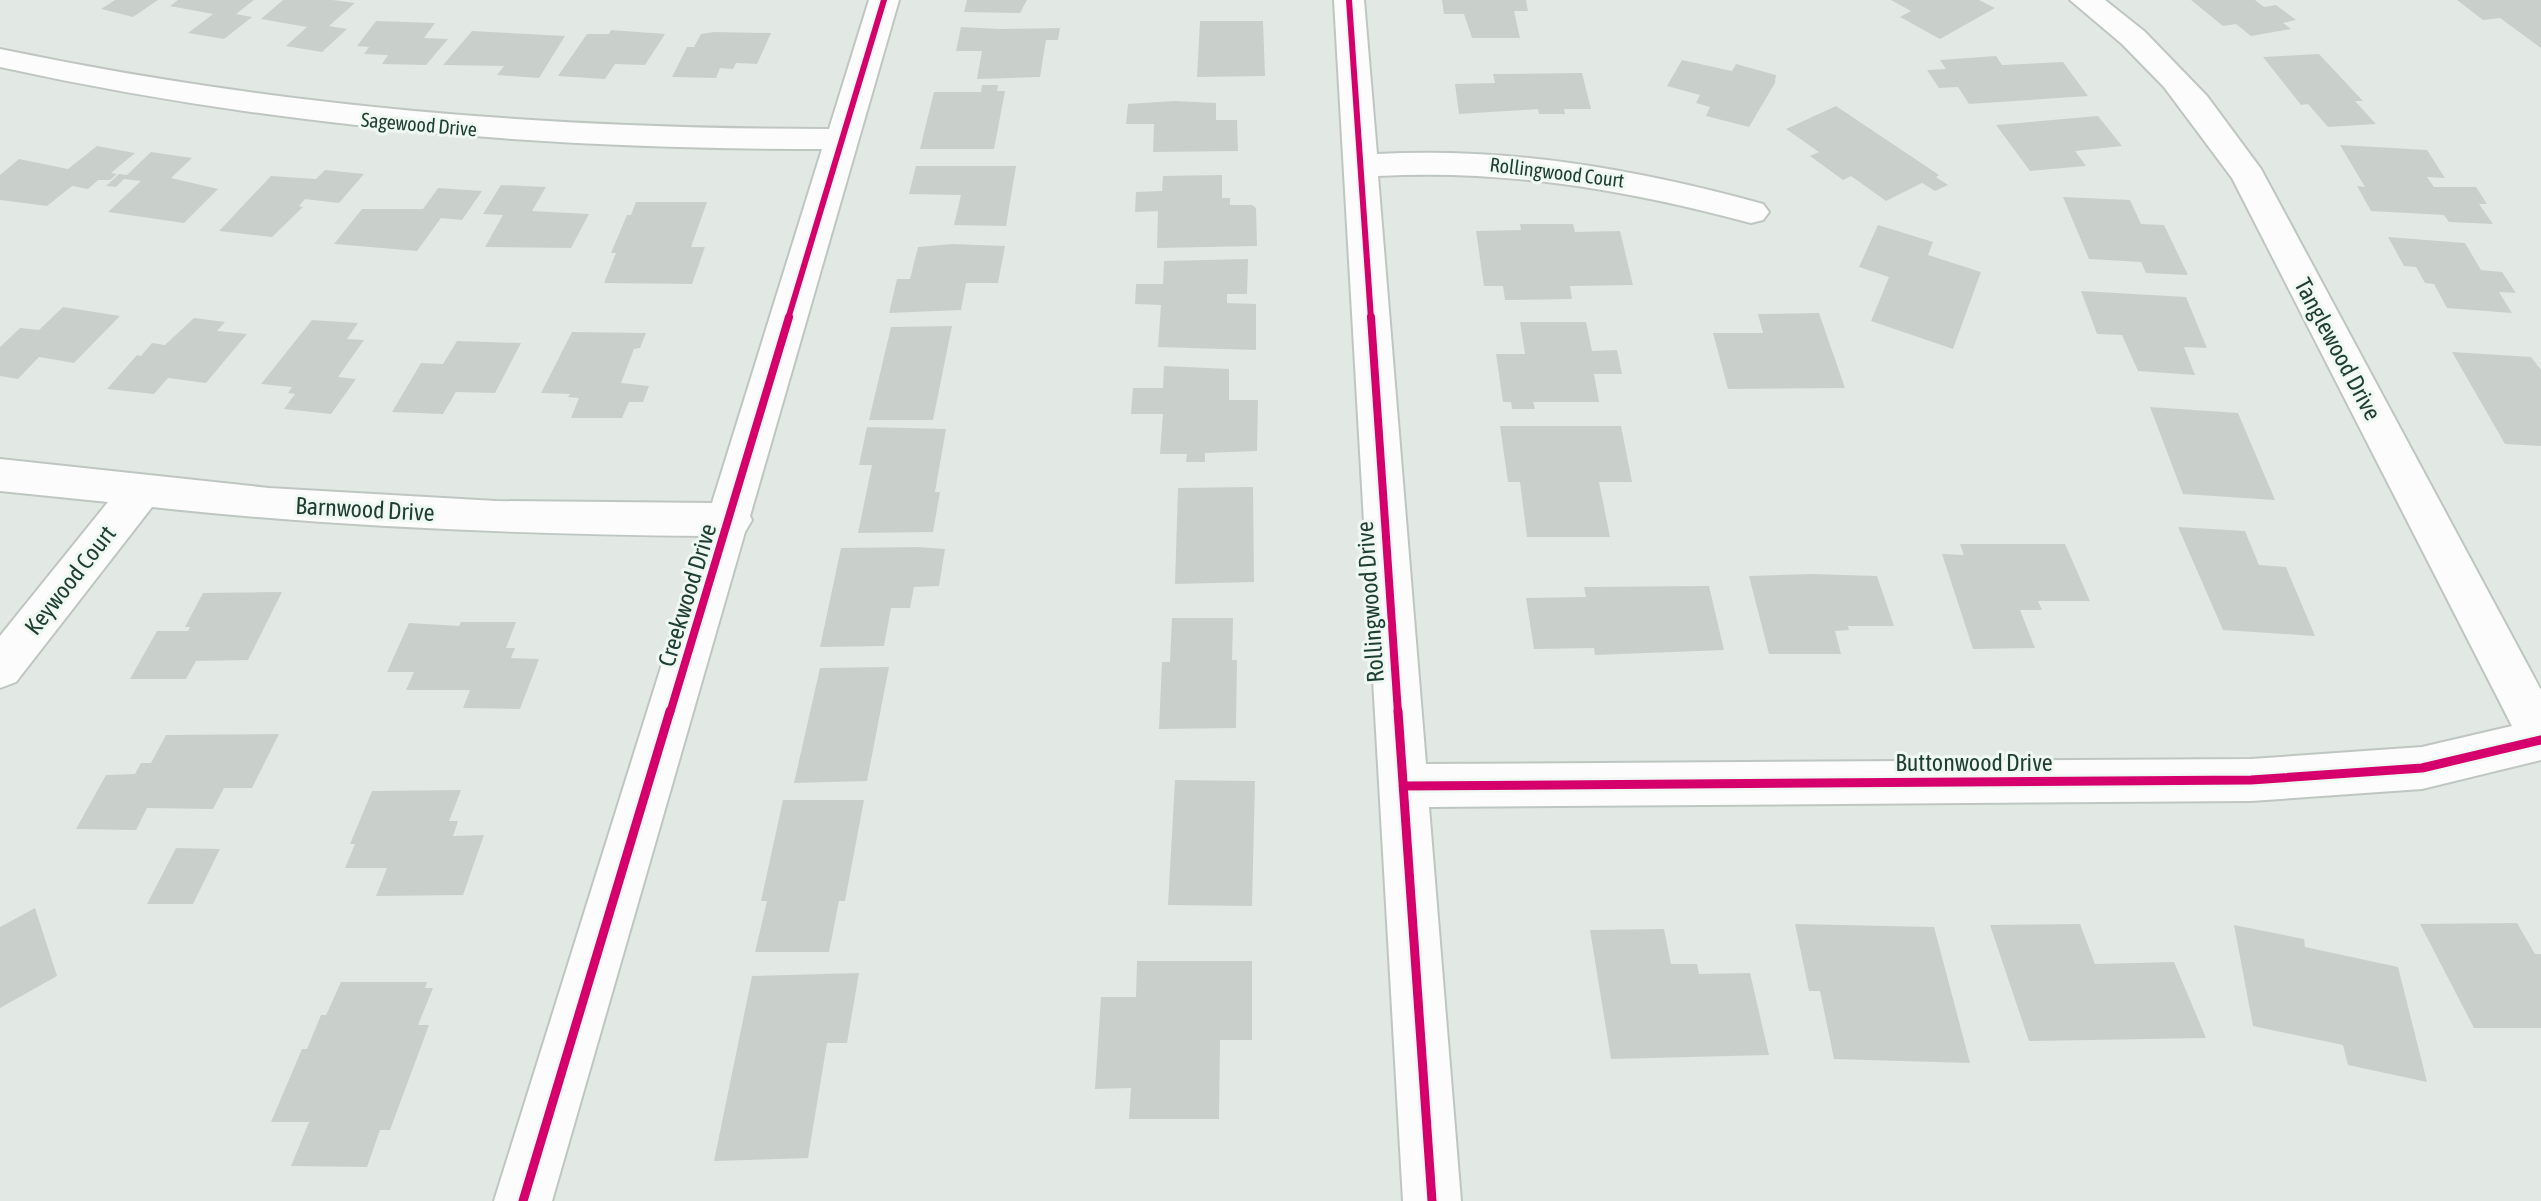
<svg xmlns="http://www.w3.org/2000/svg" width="2541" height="1201" font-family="'Asap Condensed',sans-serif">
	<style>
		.building { fill: #c9d0cc }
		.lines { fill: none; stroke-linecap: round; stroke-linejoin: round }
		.minor-casing { stroke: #bfc6c2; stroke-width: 4 }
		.minor { fill: #fbfcfb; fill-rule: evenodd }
		.cycleway-far2-casing { stroke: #eff8f3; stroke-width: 10 }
		.cycleway-far1-casing { stroke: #eff8f3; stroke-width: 13 }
		.cycleway-casing { stroke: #eff8f3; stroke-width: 14 }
		.cycleway-far2 { stroke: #d6006c; stroke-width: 6 }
		.cycleway-far1 { stroke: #d6006c; stroke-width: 8 }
		.cycleway { stroke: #d6006c; stroke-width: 9 }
		.labels { text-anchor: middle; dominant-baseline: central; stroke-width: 6; stroke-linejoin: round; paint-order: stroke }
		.far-street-label { font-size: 20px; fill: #1e3e31; stroke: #eff8f3 }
		.street-label { font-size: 24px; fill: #1e3e31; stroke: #eff8f3 }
	</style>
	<rect width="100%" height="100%" fill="#e2e9e5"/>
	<!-- building -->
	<path class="building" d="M115 0H158L133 17 101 9Z
		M178 0H254L236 14 252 17 224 39 188 33 213 14 170 6Z
		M283 0H333L355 3 329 26 347 29 322 52 286 46 307 27 261 19Z
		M967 0H1027L1020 13 964 12Z
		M1442 0H1526L1528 11H1514L1520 38H1472L1464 14H1444Z
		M1891 0H1979L1995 8 1940 39 1900 17 1911 11Z
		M2191 0H2255L2264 7 2276 5 2296 20 2283 23 2291 29 2251 36 2236 24 2223 26Z
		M2457 0H2541V48L2500 18 2483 20Z
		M376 21 435 23 424 38 448 39 426 65 382 64 388 55 364 54 369 47 357 46Z
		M1200 21H1263L1265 76 1197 77Z
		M961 27 1000 29 1060 28 1058 40H1046L1040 77 977 79 982 51H956Z
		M611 30 665 34 645 65 615 64 605 79 558 76 587 34H609Z
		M472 31 565 36 539 78 497 75 504 66 443 65Z
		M714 32 771 33 757 64 736 63 733 69 720 68 716 78 672 77 687 47H694L701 34Z
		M2319 54 2363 101H2355L2376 124 2328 127 2308 104 2301 105 2263 57Z
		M1996 56 2002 65 2063 62 2088 96 1969 104 1958 87 1939 88 1927 70 1946 69 1940 60Z
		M1682 60 1732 71 1736 64 1776 75 1775 83 1749 127 1706 116 1710 107 1696 103 1700 95 1667 86Z
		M1582 73 1591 109H1564L1565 114H1539L1538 109 1459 114 1455 84 1495 83 1493 74Z
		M982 85H998L997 91H1005L994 149H920L934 92H981Z
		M1174 101 1216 103V120H1237L1238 151 1153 152 1154 124H1126L1128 104Z
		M1836 106 1939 175 1936 177 1948 185 1935 191 1922 183 1886 201 1851 176 1843 180 1810 156 1819 152 1786 129Z
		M2098 116 2122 146 2075 151 2086 166 2030 171 1996 125Z
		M2340 145 2427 150 2445 178 2427 177 2434 187H2476L2487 204H2479L2493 224 2449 222 2444 215 2371 211 2357 186 2365 187Z
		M97 146 135 153 111 173 117 174 110 180H98L88 189 72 186 47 206 0 200V175L19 159 68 169Z
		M151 152 192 158 171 178 218 189 184 223 108 212 141 181 124 179 116 187 106 186 119 174 127 175Z
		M916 166H1016L1006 226 954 225 961 195 909 194Z
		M325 170 364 174 339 203 305 199 299 206 303 207 272 237 219 231 271 176 316 179Z
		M1222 175V198H1230V205H1252L1256 208 1257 246 1157 248 1158 211 1135 212 1136 192 1162 191 1163 176Z
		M501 185 546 187 532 211 589 214 571 248 485 247 503 215 483 214Z
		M438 188 482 191 462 220 441 218 417 251 334 244 362 209H423Z
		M2063 197 2130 200 2141 224 2164 225 2188 275 2146 273 2141 262 2089 259Z
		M636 202H707L691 247H705L692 284 604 283 616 253H611L627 215H631Z
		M1520 224H1573L1575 232 1620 231 1633 285 1570 286 1572 299 1505 300 1503 286H1484L1476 231 1521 230Z
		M1878 225 1933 242 1928 255 1981 272 1953 349 1871 321 1889 277 1859 267Z
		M2388 237 2465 243 2481 270 2502 272 2516 293 2499 292 2512 313 2447 308 2434 284 2425 283 2416 267 2404 266Z
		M952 244 1005 246 998 283H966L961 310 889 313 897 279H910L918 247Z
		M1248 259 1247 294H1227V303L1256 304V350L1158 347 1161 305 1135 304 1136 284H1163L1164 261Z
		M2081 291 2186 297 2207 348 2184 347 2195 375 2138 371 2122 335 2097 334Z
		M63 307 120 316 74 363 39 357 18 379 0 376V347L20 328 39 330Z
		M1819 313 1845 388 1728 389 1713 333H1763L1758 314Z
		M194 318 225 322 217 331 247 334 206 383 168 378 154 394 107 389 137 355 141 356 152 343 165 345Z
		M312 320 358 323 347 339 364 340 338 377 356 379 331 414 284 409 295 394 288 393 292 387 261 384Z
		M1520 322H1586L1592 351 1617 350 1622 374H1594L1599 402H1533L1535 409H1512L1511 402H1503L1496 354H1525Z
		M952 326 933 420H869L891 327Z
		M572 332 646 333 640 348 634 349 621 383 649 386 643 402H629L622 418H571L579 398 568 397 570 394 541 393Z
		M457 341 521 343 495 393 456 392 443 414 392 412 421 363 443 364Z
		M2452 352 2531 357 2541 370V446L2505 444Z
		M1164 366 1229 369V400H1258L1257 451 1205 453V462H1186L1187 454H1160L1163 414H1131L1133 388H1163Z
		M2150 407 2238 413 2275 500 2183 494Z
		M1500 426H1621L1632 482H1599L1610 537H1527L1520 482H1508Z
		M867 427 946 429 935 492H940L933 532 858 533 872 465H859Z
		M1253 487 1254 582 1175 584 1178 488Z
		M2178 527 2245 531 2259 565 2286 567 2315 636 2223 630Z
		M1960 544H2065L2090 601H2038L2042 610H2020L2035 648 1973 649 1942 554 1964 555Z
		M918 547 945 549 939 586 914 587 910 608H891L884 646 820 647 841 548Z
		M1811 574 1877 576 1894 626H1848L1849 630 1835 631 1841 654H1769L1749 576Z
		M1709 586 1724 650 1595 655 1594 648 1534 649 1526 598 1586 597 1584 587Z
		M282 592 248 660 196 661 186 679H130L157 631H188L190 627H185L203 593Z
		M1172 618H1233L1232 660H1237L1236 728 1159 729 1162 662H1170Z
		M461 622H516L506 648H515L511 658 539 659 520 709 463 708 470 690H406L414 672H387L409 623 459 626Z
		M889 667 867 781 794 783 820 668Z
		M279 734 252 788H224L213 809 147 808 136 830 76 829 106 775 135 774 141 763H151L166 735Z
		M1175 780 1255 781 1252 906 1168 905Z
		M461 790 449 821H458L453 836 484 835 463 895 376 896 387 868H345L355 844H350L372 791Z
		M783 800H864L845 901H839L829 952H755L767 901H761Z
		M176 848 220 849 193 904H147Z
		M35 908 57 976 0 1008V927Z
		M2517 923 2535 954H2541V1028H2474L2420 924Z
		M1795 924 1934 927 1970 1063 1834 1059 1820 991H1809Z
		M2080 924 2095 964 2174 962 2206 1038 2029 1041 1990 925Z
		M2234 925 2304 939 2305 947 2398 967 2427 1082 2348 1065 2343 1045 2253 1026Z
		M1664 929 1671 964H1697L1699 974 1750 973 1769 1055 1611 1059 1590 930Z
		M1137 961H1252V1040H1220L1219 1119H1129L1131 1088 1095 1089 1101 997H1136Z
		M859 973 847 1043H827L808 1158 714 1161 752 976Z
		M341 982H427L425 988H433L418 1025H429L390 1130H380L367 1167 291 1166 309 1122H271L302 1049H307L321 1015H326Z"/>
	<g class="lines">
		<!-- minor casing -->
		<g class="minor-casing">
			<path id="minor" d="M869 0H899L750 516 752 520 745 532 552 1201H494L702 536C517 534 335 527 152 507L16 682 0 688V636L108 502 0 491V459L269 488 496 501 712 503 822 149C542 149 274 127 0 67V49C276 107 547 129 829 129Z
				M1334 0H1364L1377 154C1509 147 1636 169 1763 204L1769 212 1763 220 1751 223C1628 190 1506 169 1378 176L1426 764 2251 759 2422 747 2512 726 2232 178 2164 87 2122 44 2070 0H2105L2144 31 2207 96 2261 169 2541 690V760L2422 789 2251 801 1429 807 1461 1201H1403Z"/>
		</g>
		<!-- minor -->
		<use href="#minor" class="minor"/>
		<!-- cycleway-far2 casing -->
		<g class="cycleway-far2-casing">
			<path id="cycleway-far2" d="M1349 0 1371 319
				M788 319 884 0"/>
		</g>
		<!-- cycleway-far1 casing -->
		<g class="cycleway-far1-casing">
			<path id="cycleway-far1" d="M1371 317 1398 713
				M670 713 789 317"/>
		</g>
		<!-- cycleway casing -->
		<g class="cycleway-casing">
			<path id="cycleway" d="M1398 711 1432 1201
				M1403 786 2251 780 2422 768 2541 740
				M523 1201 670 711"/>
		</g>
		<!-- cycleway-far2 -->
		<use href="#cycleway-far2" class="cycleway-far2"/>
		<!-- cycleway-far1 -->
		<use href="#cycleway-far1" class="cycleway-far1"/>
		<!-- cycleway -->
		<use href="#cycleway" class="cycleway"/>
	</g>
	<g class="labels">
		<!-- far-street labels -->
		<g class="far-street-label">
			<text transform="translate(419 124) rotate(5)">Sagewood Drive</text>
			<text transform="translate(1557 172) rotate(7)">Rollingwood Court</text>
		</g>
		<!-- street labels -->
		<g class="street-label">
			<text transform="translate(2338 349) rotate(62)">Tanglewood Drive</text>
			<text transform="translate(365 509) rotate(3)">Barnwood Drive</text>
			<text transform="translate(70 580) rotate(-52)">Keywood Court</text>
			<text transform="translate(687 595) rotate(-73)">Creekwood Drive</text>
			<text transform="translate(1370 602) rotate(-94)">Rollingwood Drive</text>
			<text x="1974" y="762">Buttonwood Drive</text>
		</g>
	</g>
</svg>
